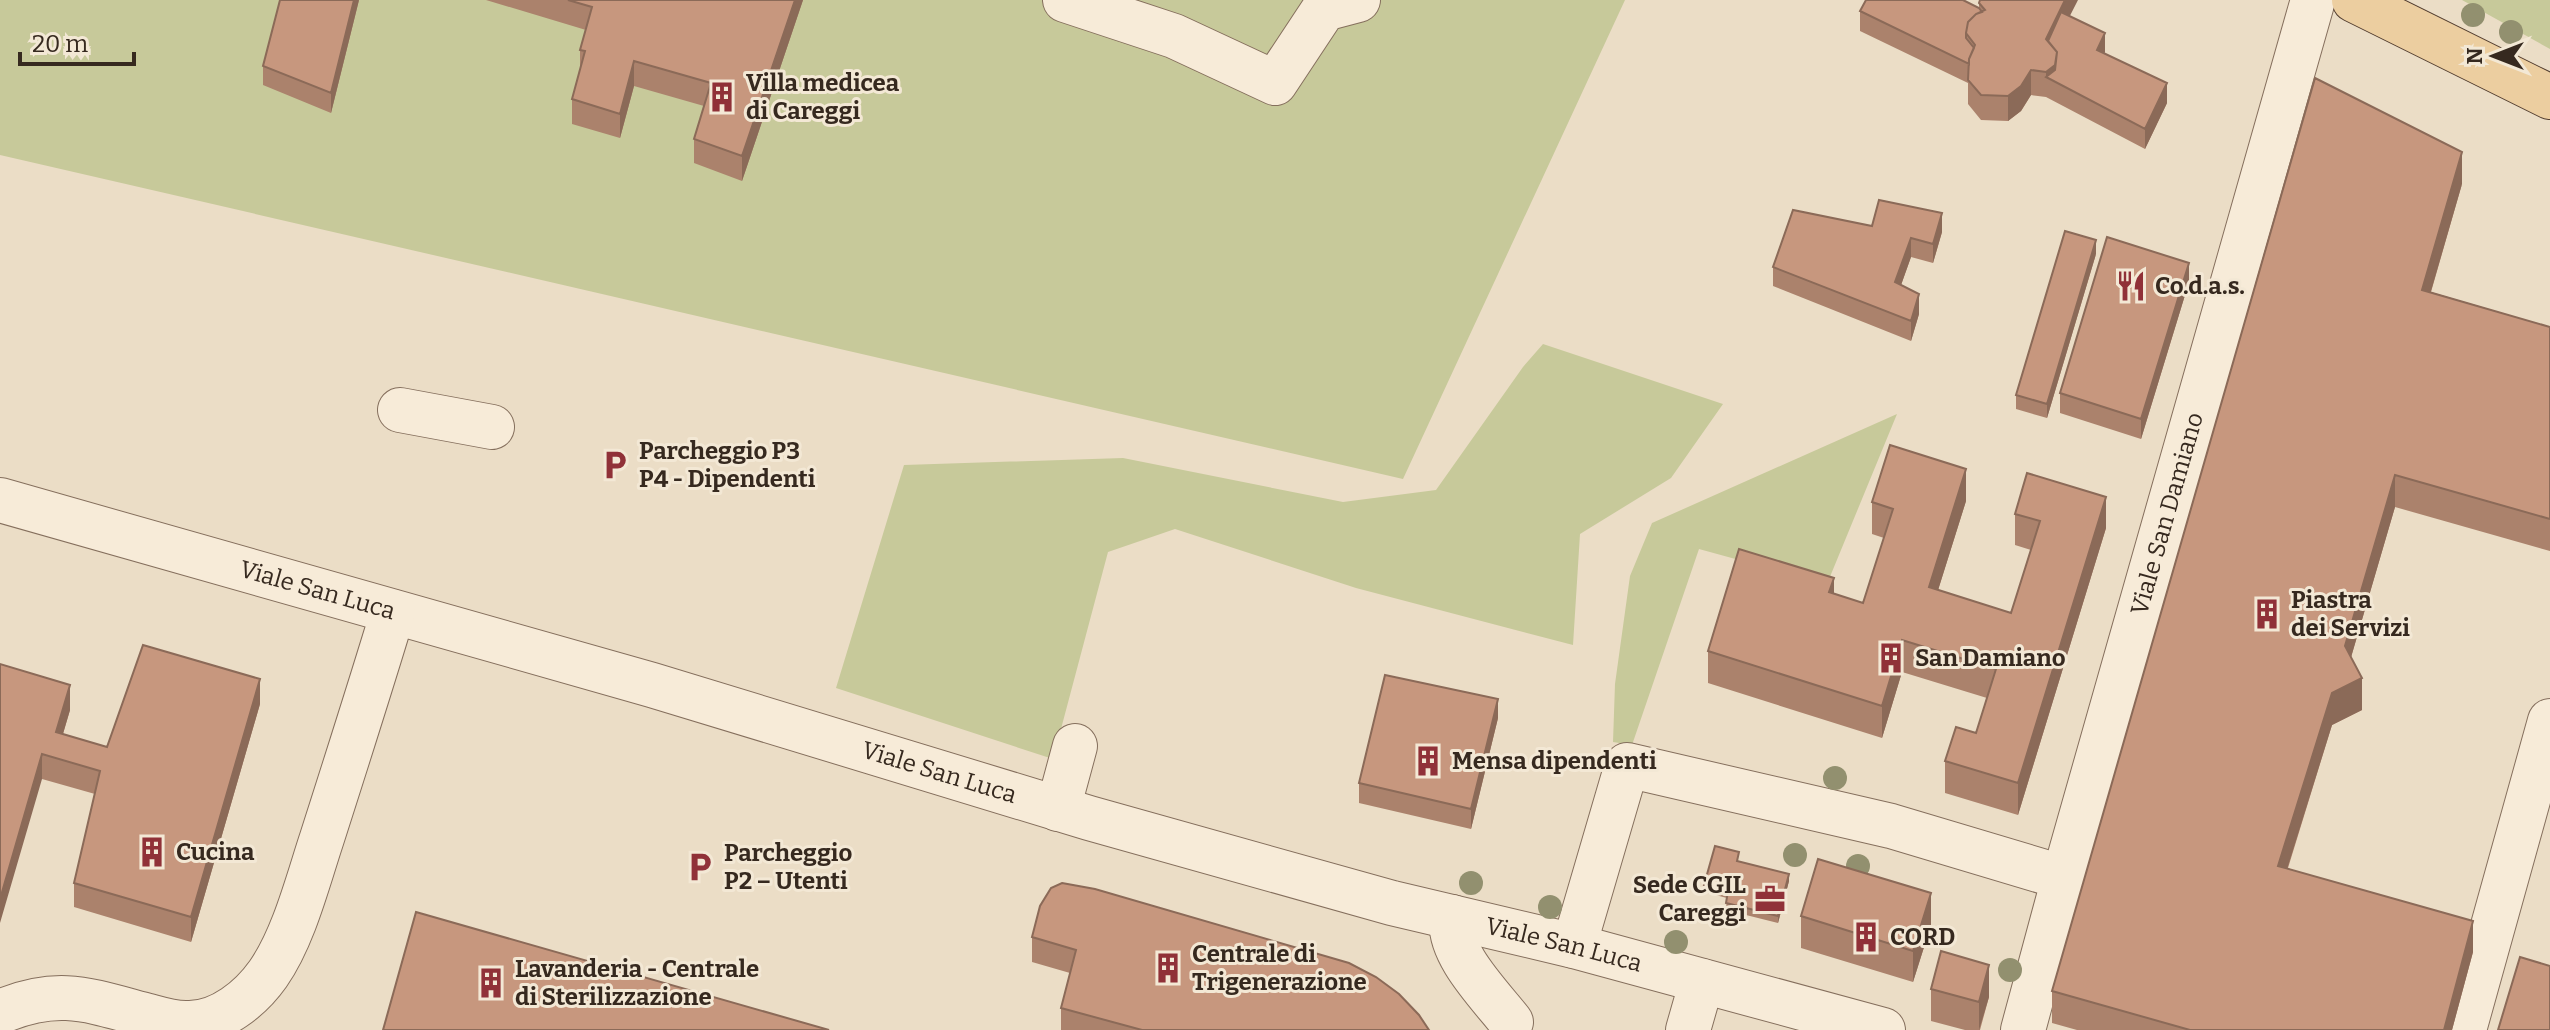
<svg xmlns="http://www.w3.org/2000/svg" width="2550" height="1030" font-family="Bitter,serif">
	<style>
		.green { fill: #c7c99a }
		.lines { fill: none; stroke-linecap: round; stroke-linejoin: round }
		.minor-casing { stroke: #856f5d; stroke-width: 46 }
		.major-casing { stroke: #533e30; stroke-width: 46 }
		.minor { stroke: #f7ebd8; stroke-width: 44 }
		.major { stroke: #eccea0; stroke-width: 44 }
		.tree { fill: #92906f }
		.wall { fill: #ab826c }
		.shaded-wall { fill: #8b6a58 }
		.building { fill: #c7977e; stroke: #8b6a58; stroke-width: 2 }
		.labels { text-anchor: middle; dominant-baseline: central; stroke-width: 6; stroke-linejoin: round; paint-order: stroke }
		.poi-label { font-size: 24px; font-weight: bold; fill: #36291f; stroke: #f3e8d5; text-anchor: start }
		.street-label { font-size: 24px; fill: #36291f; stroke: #f3e8d5 }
	</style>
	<rect width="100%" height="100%" fill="#ebddc6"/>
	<!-- green -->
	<path class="green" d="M0 0H1625L1403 479 0 155Z
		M2462 0H2550V49Z
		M1543 344 1723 404 1671 478 1580 534 1573 645 1356 588 1175 529 1108 552 1053 759 836 688 904 465 1123 458 1343 502 1436 490 1523 367Z
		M1897 414 1827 584 1699 549 1632 745 1613 742 1615 684 1630 576 1652 523Z"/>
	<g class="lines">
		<!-- minor casing -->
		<g class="minor-casing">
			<g id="minor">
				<path d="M1065 0 1174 36 1275 83 1324 9 1358 0"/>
				<path d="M400 410 492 427"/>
				<path id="s1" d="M0 500 652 685 1089 818 1392 903 1574 946 1883 1030"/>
				<path d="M1058 809 1075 746"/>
				<path d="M1452 917C1446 952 1490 995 1511 1022"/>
				<path d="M1574 946 1627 765 1891 826 2065 878"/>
				<path d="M0 1012C56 988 86 999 141 1014 157 1018 172 1024 189 1023 221 1023 251 998 268 974 294 937 308 880 322 838 346 763 370 688 393 612"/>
				<path d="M1688 1030 1702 981"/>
				<path id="s2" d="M2023 1030 2071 852 2313 0"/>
				<path d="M2464 1030 2550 721"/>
			</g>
		</g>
		<!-- major casing -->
		<g class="major-casing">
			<path id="major" d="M2354 0 2550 97"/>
		</g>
		<!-- minor -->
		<use href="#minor" class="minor"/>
		<!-- major -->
		<use href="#major" class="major"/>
	</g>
	<!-- trees -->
	<g class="tree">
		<circle cx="2473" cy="15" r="12"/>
		<circle cx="2511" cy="32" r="12"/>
		<circle cx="1835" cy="778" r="12"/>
		<circle cx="1795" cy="855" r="12"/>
		<circle cx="1858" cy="866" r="12"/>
		<circle cx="1471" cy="883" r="12"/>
		<circle cx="1550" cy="907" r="12"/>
		<circle cx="1676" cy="942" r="12"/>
		<circle cx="2010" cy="970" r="12"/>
	</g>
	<!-- wall -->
	<path class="wall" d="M359 0 331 113 263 85V66Z
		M486 0H803L742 181 694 163V139L704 106 634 86 620 138 572 124V99L580 69V50L586 30Z
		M1979 3 2070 16 2104 53 2167 103 2145 149 2046 97 2031 95 2021 111 2008 121 1981 120 1968 104V83L1860 31V11L1979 8Z
		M2462 184 2431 292 2550 327V551L2395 507 2351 657 2362 710 2332 725 2288 868 2473 952 2452 1030H2077L2052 1023V991Z
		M1872 226 1942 232 1933 263 1911 257 1901 285 1919 314 1911 341 1773 286V267Z
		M2096 254 2047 418 2016 409V395Z
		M2189 282 2141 439 2060 413V393Z
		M1966 501 1938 590 2011 613 2031 550 2015 545V514L2106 528 2018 815 1945 793V761L1976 733 1987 698 1902 672 1882 738 1708 683V651L1834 594 1863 603 1884 538 1872 534V502Z
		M0 664 70 710 63 734 107 747 260 704 191 942 74 907V883L95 794 42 779Z
		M1498 718 1471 829 1359 803V783Z
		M1738 861 1789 881 1778 923 1726 910 1727 898 1704 892V885Z
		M1801 916 1931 925 1913 982 1801 948Z
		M1032 937 1429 1030H1061V1008L1070 973 1032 962Z
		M1931 989 1989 997 1980 1030H1965L1931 1021Z"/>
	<!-- shaded-wall -->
	<path class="shaded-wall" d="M354 0H359L331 113V93Z
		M795 0H803L742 181V156Z
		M2065 0H2078L2052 51 2046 39Z
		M2105 33V53L2097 50Z
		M634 61V86L620 138V114Z
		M2055 65 2057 77H2046V97V72Z
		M2031 70V95L2021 111 2008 121V96Z
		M2167 83V103L2145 149V129Z
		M2462 152V184L2422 322V290Z
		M1942 213V232L1933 263V244Z
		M1911 238V257L1895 302V282Z
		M2096 240V254L2047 418V404Z
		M2189 263V282L2141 439V419Z
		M1919 294V314L1911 341V321Z
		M1966 469V501L1929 619V587Z
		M2395 475V507L2345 678V646Z
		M2106 497V528L2018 815V783Z
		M1834 578V610L1829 592Z
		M1902 640V672L1882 738V706Z
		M2362 678V710L2332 725 2278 898V866L2332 693Z
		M260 679V704L191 942V917Z
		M70 685V710L56 757V732Z
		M1498 699V718L1471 829V809Z
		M42 754V779L0 923V899Z
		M1789 874V881L1778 923V916Z
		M1931 893V925L1913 982V951Z
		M2473 921V952L2452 1030H2444Z
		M1989 965V997L1979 1030V1002Z"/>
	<!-- building -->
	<path class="building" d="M280 0H354L331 93 263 66Z
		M568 0H795L742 156 694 139 711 83 634 61 620 114 572 99 585 51 580 50 592 7Z
		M1866 0H1963L1979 8 1982 12 1976 14 1968 22 1966 33V38L1974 48 1969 59V64L1860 11Z
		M1980 0H2065L2046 39 2057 52 2055 65 2046 72 2031 70 2021 86 2008 96 1981 95 1968 80 1969 59 1975 45 1966 33 1968 22 1976 14 1985 10 1979 3Z
		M2061 12 2105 33 2097 50 2167 83 2145 129 2046 77 2055 70 2057 52 2048 41Z
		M2315 78 2462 152 2422 290 2550 327V519L2395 475 2345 646 2362 678 2332 693 2278 866 2473 921 2444 1030H2190L2052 991Z
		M1879 200 1942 213 1933 244 1911 238 1895 282 1919 294 1911 321 1773 267 1793 210 1872 226Z
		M2065 231 2096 240 2047 404 2016 395Z
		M2107 237 2189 263 2141 419 2060 393Z
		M1890 445 1966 469 1929 587 2011 613 2040 521 2015 514 2027 473 2106 497 2018 783 1945 761 1956 727 1976 733 1996 669 1902 640 1882 706 1708 651 1739 549 1834 578 1829 592 1863 603 1893 509 1872 502Z
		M143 645 260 679 191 917 74 883 100 771 42 754 0 899V664L70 685 56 732 107 747Z
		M1385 675 1498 699 1471 809 1359 783Z
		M1715 846 1739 852 1737 861 1789 874 1778 916 1726 903 1728 891 1704 885Z
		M1818 859 1931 893 1913 951 1801 916Z
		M1062 883 1095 889 1349 963 1376 977 1399 994 1419 1015 1429 1030H1142L1061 1008 1076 950 1032 937 1040 906 1051 888Z
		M416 912 829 1030H383Z
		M1941 951 1989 965 1979 1002 1931 989Z
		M2520 957 2550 966V1030H2498Z"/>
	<!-- icons -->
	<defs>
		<g id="building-bare" transform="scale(2.4)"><path d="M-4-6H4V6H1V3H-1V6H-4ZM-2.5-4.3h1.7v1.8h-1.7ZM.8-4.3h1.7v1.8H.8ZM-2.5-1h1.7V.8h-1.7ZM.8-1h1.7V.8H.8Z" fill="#903138" stroke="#f3e8d5" stroke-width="2.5" paint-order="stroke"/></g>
		<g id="restaurant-bare" transform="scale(2.4)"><path d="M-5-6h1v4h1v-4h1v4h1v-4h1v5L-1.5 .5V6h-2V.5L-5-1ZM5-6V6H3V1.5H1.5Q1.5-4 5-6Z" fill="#903138" stroke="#f3e8d5" stroke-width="2.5" paint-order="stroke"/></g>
		<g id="parking-bare" transform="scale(2.4)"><path d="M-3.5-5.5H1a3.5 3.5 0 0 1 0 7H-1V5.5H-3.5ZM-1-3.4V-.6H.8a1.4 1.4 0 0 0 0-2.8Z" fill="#903138" stroke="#f3e8d5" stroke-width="2.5" paint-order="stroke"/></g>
		<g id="office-bare" transform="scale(2.4)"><path d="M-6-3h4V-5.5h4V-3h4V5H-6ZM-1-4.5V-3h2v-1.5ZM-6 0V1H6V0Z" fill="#903138" stroke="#f3e8d5" stroke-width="2.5" paint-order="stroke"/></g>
	</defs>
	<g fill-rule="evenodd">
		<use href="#building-bare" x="722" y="97"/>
		<use href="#restaurant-bare" x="2131" y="286"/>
		<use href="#parking-bare" x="615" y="465"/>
		<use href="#building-bare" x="2267" y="614"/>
		<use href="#building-bare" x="1891" y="658"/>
		<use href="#building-bare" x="1428" y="761"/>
		<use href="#building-bare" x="152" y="852"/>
		<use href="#parking-bare" x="700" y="867"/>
		<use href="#office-bare" x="1770" y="899"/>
		<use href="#building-bare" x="1866" y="937"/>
		<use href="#building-bare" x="1168" y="968"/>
		<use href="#building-bare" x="491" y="983"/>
	</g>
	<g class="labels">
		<!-- poi labels -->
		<g class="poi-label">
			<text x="746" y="83">Villa medicea<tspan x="746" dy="28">di Careggi</tspan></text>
			<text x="2155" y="286">Co.d.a.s.</text>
			<text x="639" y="451">Parcheggio P3<tspan x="639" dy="28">P4 - Dipendenti</tspan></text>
			<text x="2291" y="600">Piastra<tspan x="2291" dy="28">dei Servizi</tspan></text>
			<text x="1915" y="658">San Damiano</text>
			<text x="1452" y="761">Mensa dipendenti</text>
			<text x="176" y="852">Cucina</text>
			<text x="724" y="853">Parcheggio<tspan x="724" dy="28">P2 – Utenti</tspan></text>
			<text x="1746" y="885" text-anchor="end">Sede CGIL<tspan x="1746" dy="28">Careggi</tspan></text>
			<text x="1890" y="937">CORD</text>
			<text x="1192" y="954">Centrale di<tspan x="1192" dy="28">Trigenerazione</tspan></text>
			<text x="515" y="969">Lavanderia - Centrale<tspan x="515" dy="28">di Sterilizzazione</tspan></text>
		</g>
		<!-- street labels -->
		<g class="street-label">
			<text stroke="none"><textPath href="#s2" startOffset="536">Viale San Damiano</textPath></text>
			<text stroke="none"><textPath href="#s1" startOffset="330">Viale San Luca</textPath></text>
			<text stroke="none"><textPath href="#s1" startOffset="978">Viale San Luca</textPath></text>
			<text stroke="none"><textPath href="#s1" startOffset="1626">Viale San Luca</textPath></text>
		</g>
	</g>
	<!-- north arrow -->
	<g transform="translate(2494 56) rotate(270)" stroke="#f3e8d5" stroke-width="6" paint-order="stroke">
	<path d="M0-6L14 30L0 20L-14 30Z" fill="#36291f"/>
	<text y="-12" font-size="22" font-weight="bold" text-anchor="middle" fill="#36291f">N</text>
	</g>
	<!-- scale -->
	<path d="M20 52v12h114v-12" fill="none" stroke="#36291f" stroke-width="4"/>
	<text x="32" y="52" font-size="24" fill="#36291f" stroke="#f3e8d5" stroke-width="6" paint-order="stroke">20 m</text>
</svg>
